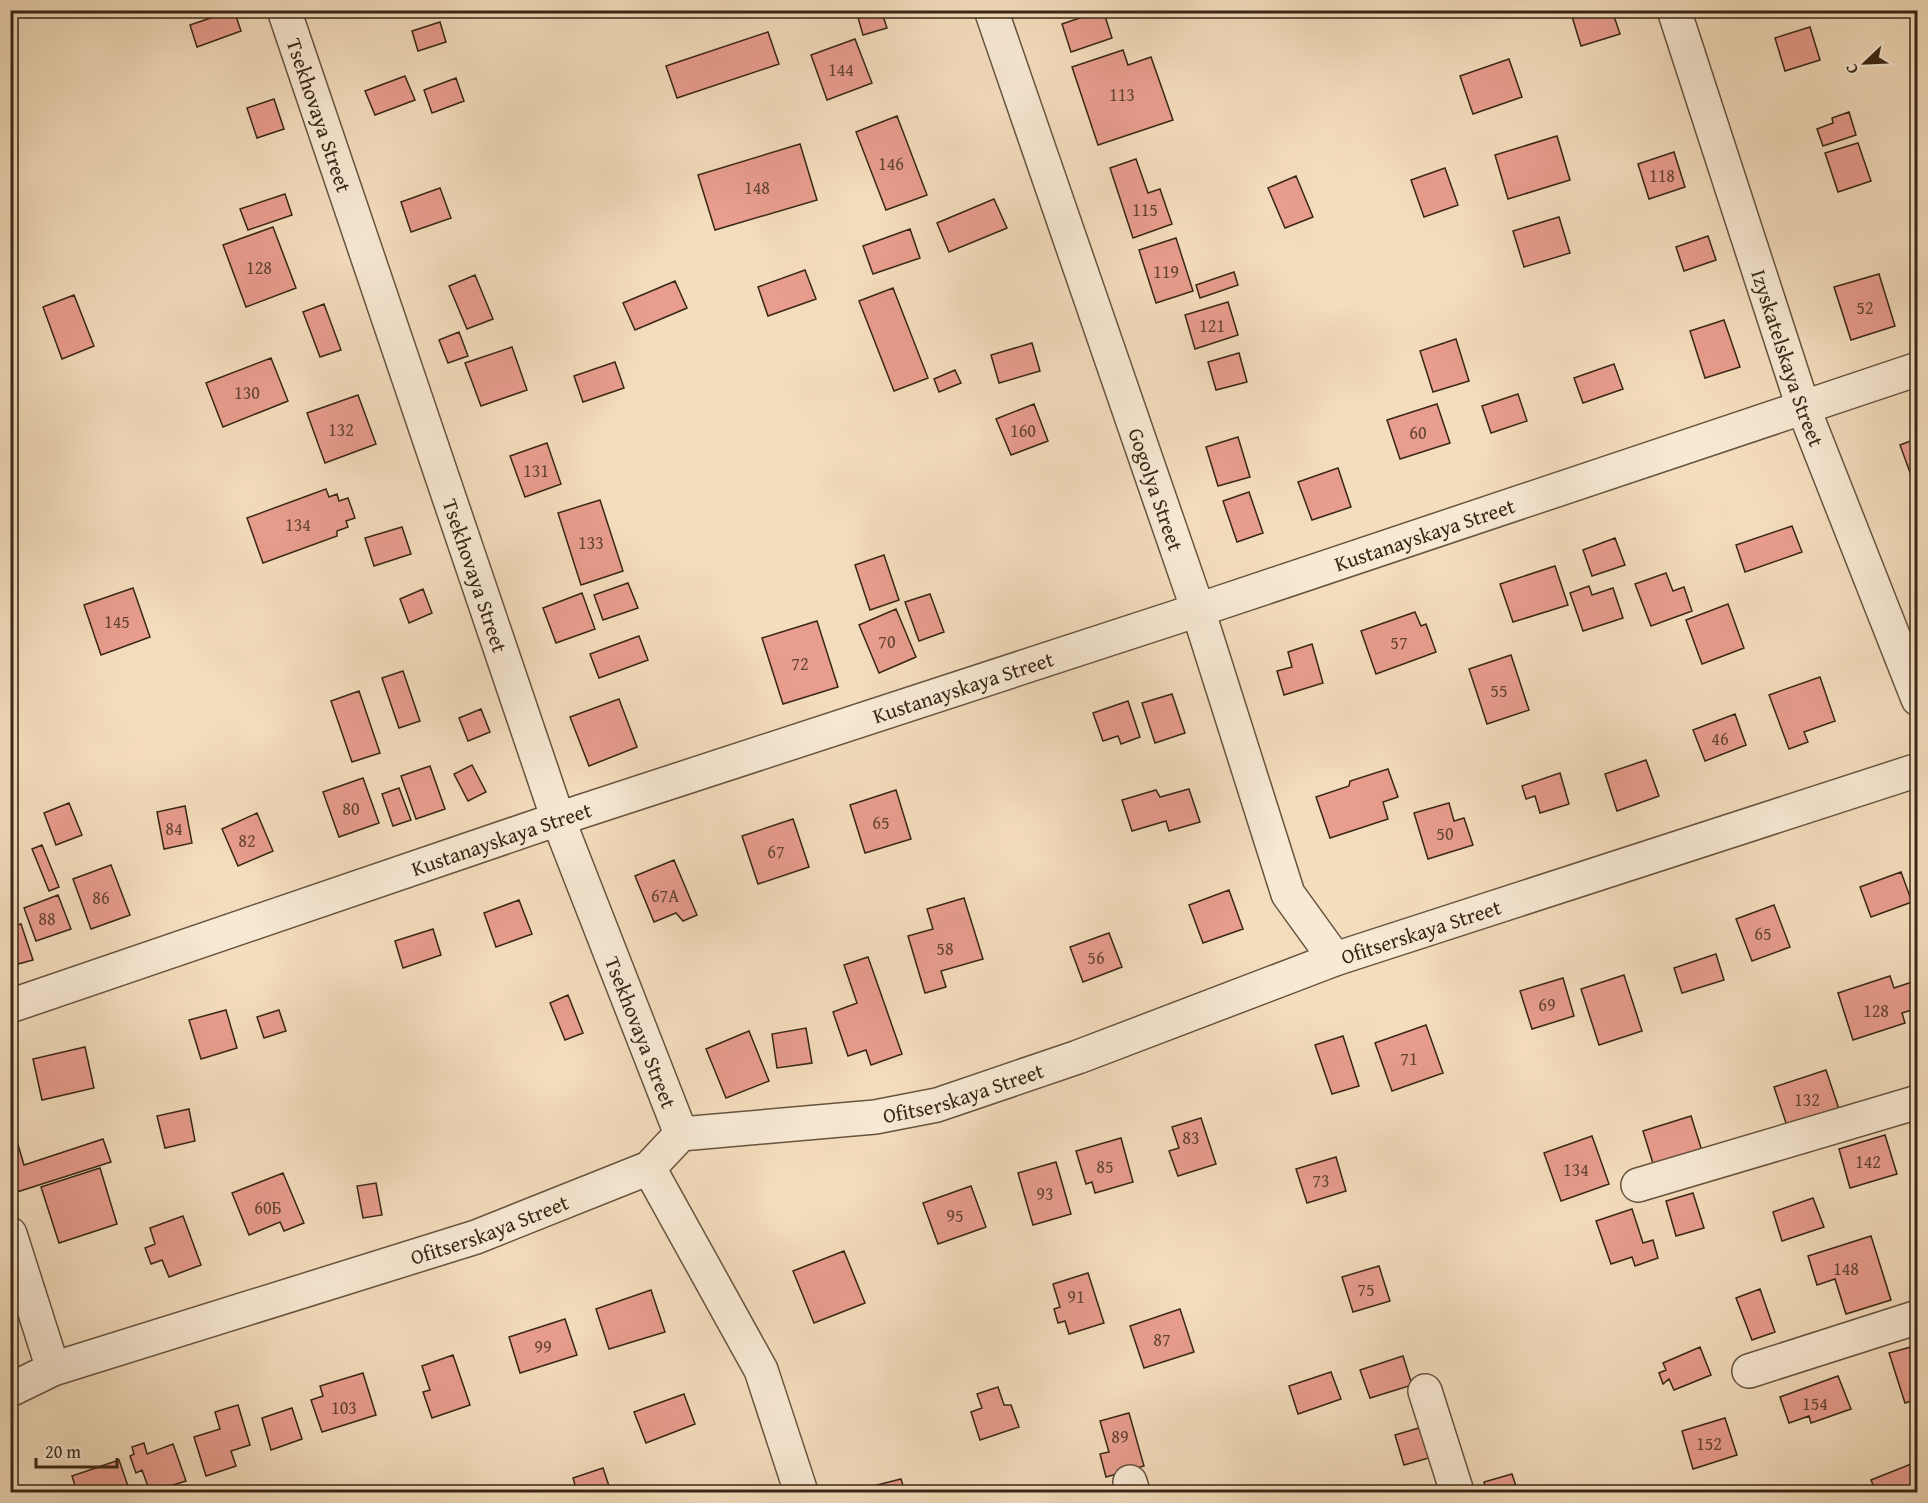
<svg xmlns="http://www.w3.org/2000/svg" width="1928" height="1503" font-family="'Gentium Book Plus',serif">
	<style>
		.building { fill: #e99d8e; stroke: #382715; stroke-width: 1.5 }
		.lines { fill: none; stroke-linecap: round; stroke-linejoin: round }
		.minor-casing { stroke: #67543f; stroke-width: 36 }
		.minor { stroke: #f8e9d4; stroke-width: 33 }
		.labels { text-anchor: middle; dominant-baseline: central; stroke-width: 4.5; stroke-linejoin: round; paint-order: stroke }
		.number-label { font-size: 18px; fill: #644433 }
		.street-label { font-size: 21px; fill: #382715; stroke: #f8e9d4 }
	</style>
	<rect width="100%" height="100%" fill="#f4ddbd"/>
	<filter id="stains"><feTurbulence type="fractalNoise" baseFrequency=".00333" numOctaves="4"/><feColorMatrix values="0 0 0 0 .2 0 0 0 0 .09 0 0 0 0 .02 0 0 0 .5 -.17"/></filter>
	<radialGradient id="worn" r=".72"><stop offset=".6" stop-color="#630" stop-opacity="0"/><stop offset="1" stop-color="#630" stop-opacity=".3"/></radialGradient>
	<!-- building -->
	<path class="building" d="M234 10 241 31 197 47 190 25Z
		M358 10H377L361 17Z
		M815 10H831L818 16Z
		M867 10H881L887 28 863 35 857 14Z
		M1103 10 1112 38 1071 52 1062 24Z
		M1570 10H1612L1620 34 1581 46Z
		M440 22 446 42 418 51 412 31Z
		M1810 27 1820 60 1785 71 1775 38Z
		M768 32 779 64 677 98 666 66Z
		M855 39 872 83 827 100 811 55Z
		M1123 50 1128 65 1151 57 1173 120 1098 145 1072 67Z
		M1509 59 1522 97 1473 114 1460 76Z
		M405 76 415 100 375 115 365 91Z
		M456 78 464 101 432 113 424 90Z
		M274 99 284 129 257 138 247 108Z
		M1849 112 1856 135 1823 146 1817 129 1833 123 1832 118Z
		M897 116 927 195 886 210 856 132Z
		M1557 136 1570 180 1508 199 1495 155Z
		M1858 143 1871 181 1838 192 1825 153Z
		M800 144 817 200 715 230 698 175Z
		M1674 152 1685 187 1649 199 1638 164Z
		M1136 159 1148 193 1160 189 1172 224 1133 238 1110 168Z
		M1445 168 1458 205 1424 217 1411 180Z
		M1296 176 1313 217 1285 228 1268 188Z
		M440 188 451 218 411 232 401 202Z
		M285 194 292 215 248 230 240 209Z
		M994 199 1007 228 949 252 937 223Z
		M1559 217 1570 253 1524 267 1513 231Z
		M273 227 296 288 246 307 223 245Z
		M910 229 920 258 873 274 863 246Z
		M1708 236 1716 260 1684 271 1676 247Z
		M1176 238 1193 291 1156 303 1139 250Z
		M805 270 816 299 768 316 758 287Z
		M1234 272 1238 285 1200 298 1196 285Z
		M1879 274 1895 326 1851 340 1834 287Z
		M475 275 493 319 467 329 449 286Z
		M675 281 687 308 635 330 623 303Z
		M893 288 928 378 894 391 859 301Z
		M74 295 94 346 62 359 43 307Z
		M1228 302 1238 335 1195 349 1185 315Z
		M324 304 341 350 320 357 303 312Z
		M1724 320 1740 367 1705 378 1690 331Z
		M459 332 468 356 448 363 439 340Z
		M1456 339 1469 381 1433 392 1420 351Z
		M1032 343 1040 371 999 383 991 355Z
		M512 347 527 390 481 406 465 363Z
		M1239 353 1247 382 1216 390 1208 362Z
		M271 358 288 401 223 427 206 383Z
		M615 362 624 388 583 402 574 376Z
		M1614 364 1623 389 1583 403 1574 378Z
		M955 370 961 383 939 392 934 379Z
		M1518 394 1527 421 1491 433 1482 406Z
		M358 395 376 444 325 463 307 413Z
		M1034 404 1048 441 1011 455 996 419Z
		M1437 404 1450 443 1400 459 1387 420Z
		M1238 437 1250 477 1218 486 1206 447Z
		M1918 438V488L1916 489 1900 445Z
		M547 443 561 484 525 497 510 456Z
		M1338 468 1351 507 1312 520 1298 482Z
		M326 489 329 497 337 494 339 501 348 498 355 518 346 521 348 527 337 531V536L263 563 247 518Z
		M1249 492 1263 533 1237 542 1223 501Z
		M600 500 623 571 581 585 558 513Z
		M1792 526 1802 552 1745 572 1736 545Z
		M402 527 411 554 374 566 365 538Z
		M1615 538 1625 565 1592 576 1583 550Z
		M884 555 899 600 870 610 855 565Z
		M1555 566 1568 605 1513 622 1500 584Z
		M1666 573 1673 591 1684 587 1692 611 1651 626 1635 584Z
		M628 583 638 608 603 620 594 595Z
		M1589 586 1592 595 1613 588 1623 618 1583 631 1570 593Z
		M133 588 150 637 101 655 84 605Z
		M423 589 432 613 409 623 400 599Z
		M582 593 595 629 556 643 543 608Z
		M930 594 944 632 919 641 905 602Z
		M1728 604 1744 648 1702 664 1686 620Z
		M896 609 916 657 879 673 859 625Z
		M1415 612 1421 626 1426 624 1436 652 1376 674 1361 631Z
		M817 621 838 687 783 704 762 638Z
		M639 636 648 660 599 678 590 654Z
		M1312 644 1323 683 1284 695 1277 671 1292 667 1288 652Z
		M1511 655 1529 710 1487 724 1469 669Z
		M403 671 420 721 399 728 382 678Z
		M1820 677 1835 721 1804 732 1808 742 1789 749 1769 695Z
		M359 691 380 753 352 762 331 701Z
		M1172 694 1185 733 1155 743 1142 703Z
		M619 699 637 747 589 766 570 717Z
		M1128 701 1140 737 1121 744 1118 736 1103 741 1093 713Z
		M481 709 490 732 468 741 459 718Z
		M1735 714 1746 745 1705 761 1693 730Z
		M1646 760 1659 796 1617 811 1605 774Z
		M472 765 486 792 468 801 454 774Z
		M430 766 445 809 416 819 401 776Z
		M1388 769 1398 797 1383 802 1388 819 1330 838 1316 797 1349 786 1350 781Z
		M1560 773 1569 804 1540 813 1535 796 1526 799 1522 786Z
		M363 778 379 823 339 837 323 792Z
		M399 788 411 820 393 826 382 794Z
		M1189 789 1200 822 1169 831 1166 821 1132 831 1122 800 1156 790 1160 797Z
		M896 790 911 839 865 853 850 805Z
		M69 803 82 835 56 845 44 813Z
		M1449 803 1454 821 1464 818 1473 845 1428 859 1414 813Z
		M185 806 192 843 164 849 157 812Z
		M257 813 273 851 238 866 222 829Z
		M793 819 809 867 758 884 742 836Z
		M42 845 59 887 49 891 32 849Z
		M674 860 697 915 683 921 676 913 654 922 635 876Z
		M111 865 130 915 91 929 73 879Z
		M1901 872 1912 902 1871 917 1860 887Z
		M1229 890 1243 929 1203 943 1189 905Z
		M58 895 71 929 36 941 24 908Z
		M964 898 983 959 941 971 946 987 925 993 908 936 933 929 927 909Z
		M519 900 532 934 496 947 484 913Z
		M1774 905 1790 947 1752 961 1736 919Z
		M21 924 33 960 18 964 10 941V927Z
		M433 929 441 955 403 968 395 941Z
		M1109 933 1122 967 1083 982 1070 947Z
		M1716 954 1724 980 1682 993 1674 968Z
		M868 957 902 1054 871 1065 866 1050 848 1056 833 1012 857 1003 844 965Z
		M1624 975 1642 1031 1599 1045 1581 989Z
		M1890 976 1894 988 1918 980V1008L1902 1013 1905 1023 1853 1040 1838 993Z
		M1563 978 1574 1016 1532 1029 1520 991Z
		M568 995 583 1033 565 1040 550 1003Z
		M226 1010 237 1048 201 1059 189 1020Z
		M279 1010 286 1031 264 1038 257 1017Z
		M1426 1025 1443 1073 1392 1091 1375 1043Z
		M806 1028 812 1063 777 1068 772 1034Z
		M749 1031 769 1081 726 1098 706 1049Z
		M1343 1036 1359 1086 1332 1094 1315 1045Z
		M85 1047 94 1088 42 1100 33 1059Z
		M1826 1070 1840 1112 1788 1129 1774 1087Z
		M189 1109 195 1141 165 1148 157 1116Z
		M1691 1116 1703 1154 1655 1170 1643 1131Z
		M1201 1118 1216 1164 1178 1176 1169 1151 1179 1148 1172 1127Z
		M1885 1135 1897 1174 1850 1188 1839 1149Z
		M1592 1136 1609 1184 1561 1201 1544 1153Z
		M16 1138 24 1165 103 1139 111 1162 17 1192 10 1171V1140Z
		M1121 1138 1133 1182 1095 1193 1092 1182 1086 1184 1076 1151Z
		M1336 1157 1346 1191 1307 1203 1296 1169Z
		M1056 1162 1071 1214 1033 1225 1018 1173Z
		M100 1168 117 1224 59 1243 41 1187Z
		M283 1173 304 1223 284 1231 280 1222 249 1235 232 1193Z
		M376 1183 382 1215 363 1218 357 1186Z
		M971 1186 986 1227 938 1244 923 1203Z
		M1693 1193 1704 1228 1676 1236 1666 1201Z
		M1813 1198 1824 1227 1782 1241 1773 1212Z
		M1632 1209 1643 1243 1653 1240 1658 1258 1635 1266 1632 1257 1611 1264 1596 1221Z
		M183 1216 201 1265 169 1277 162 1260 151 1264 145 1248 155 1244 150 1228Z
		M1871 1236 1891 1300 1846 1314 1835 1279 1817 1285 1808 1256Z
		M844 1251 865 1303 814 1323 793 1271Z
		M1379 1266 1390 1301 1353 1312 1342 1277Z
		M1088 1273 1104 1323 1069 1334 1065 1321 1058 1323 1054 1309 1060 1307 1053 1284Z
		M1760 1289 1775 1332 1752 1340 1736 1298Z
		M651 1290 665 1332 609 1349 596 1309Z
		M1180 1309 1194 1352 1144 1368 1130 1326Z
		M565 1319 577 1355 520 1373 509 1337Z
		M1918 1345V1399L1905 1403 1889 1353Z
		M1700 1347 1711 1375 1674 1390 1669 1379 1663 1384 1659 1373 1666 1370 1663 1363Z
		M453 1355 470 1405 432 1418 423 1392 430 1390 422 1366Z
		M1403 1356 1412 1385 1370 1398 1360 1370Z
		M1331 1372 1341 1399 1298 1414 1289 1386Z
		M363 1373 376 1415 322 1432 311 1400 323 1396 320 1386Z
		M1838 1376 1851 1409 1811 1423 1809 1416 1789 1423 1780 1397Z
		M998 1387 1004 1405H1011L1019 1427 980 1440 971 1412 982 1408 977 1394Z
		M684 1394 695 1424 646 1443 634 1412Z
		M238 1405 250 1445 231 1451 236 1466 206 1476 194 1437 220 1429 215 1412Z
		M292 1408 302 1439 271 1450 262 1418Z
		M1129 1413 1144 1466 1106 1477 1100 1454 1109 1452 1100 1421Z
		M1725 1418 1737 1455 1693 1469 1682 1431Z
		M1422 1427 1432 1457 1404 1465 1395 1435Z
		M144 1443 147 1454 173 1444 186 1481 150 1492 142 1470 136 1473 130 1456 134 1454 132 1447Z
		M119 1460 130 1492H77L72 1476Z
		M1916 1462 1918 1492H1876L1871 1480Z
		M603 1468 611 1492H577L573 1478Z
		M1512 1474 1518 1492H1487L1484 1482Z
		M901 1479 905 1492H870L869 1487Z
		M1828 1486 1830 1492H1811Z"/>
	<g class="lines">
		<!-- minor casing -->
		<g class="minor-casing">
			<g id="minor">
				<path id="s1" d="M284 10 558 819 681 1134"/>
				<path id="s2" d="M991 10 1198 610 1288 894 1335 959"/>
				<path id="s3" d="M1674 10 1803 407 1918 699"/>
				<path id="s4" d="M10 1006 558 819 1198 610 1918 369"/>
				<path d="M649 1168 761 1370 801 1492"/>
				<path d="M1638 1185 1918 1102"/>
				<path d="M10 1234 53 1369"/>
				<path d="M1749 1371 1918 1317"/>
				<path id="s5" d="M10 1390 53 1369 476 1237 649 1168 681 1134 875 1117 937 1105 1078 1057 1335 959 1918 770"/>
				<path d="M1425 1391 1457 1492"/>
				<path d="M1130 1482 1133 1492"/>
			</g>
		</g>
		<!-- minor -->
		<use href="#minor" class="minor"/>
	</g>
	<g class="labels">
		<!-- number labels -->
		<g class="number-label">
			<text x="841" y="69">144</text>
			<text x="1122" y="94">113</text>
			<text x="891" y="163">146</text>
			<text x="1662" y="175">118</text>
			<text x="757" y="187">148</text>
			<text x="1145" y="209">115</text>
			<text x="259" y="267">128</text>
			<text x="1166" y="271">119</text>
			<text x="1865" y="307">52</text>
			<text x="1212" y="325">121</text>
			<text x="247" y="392">130</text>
			<text x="341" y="429">132</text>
			<text x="1023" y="430">160</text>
			<text x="1418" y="432">60</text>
			<text x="536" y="470">131</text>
			<text x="298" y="524">134</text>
			<text x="591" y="542">133</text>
			<text x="117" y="621">145</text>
			<text x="887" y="641">70</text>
			<text x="1399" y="642">57</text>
			<text x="800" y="663">72</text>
			<text x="1499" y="690">55</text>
			<text x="1720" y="738">46</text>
			<text x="351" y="808">80</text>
			<text x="881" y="822">65</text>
			<text x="174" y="828">84</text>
			<text x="1445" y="833">50</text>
			<text x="247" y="840">82</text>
			<text x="776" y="851">67</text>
			<text x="665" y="895">67А</text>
			<text x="101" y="897">86</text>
			<text x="47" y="918">88</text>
			<text x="1763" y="933">65</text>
			<text x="945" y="948">58</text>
			<text x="1096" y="957">56</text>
			<text x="1547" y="1004">69</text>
			<text x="1876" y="1010">128</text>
			<text x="1409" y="1058">71</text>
			<text x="1807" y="1099">132</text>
			<text x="1191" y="1137">83</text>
			<text x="1868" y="1161">142</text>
			<text x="1105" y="1166">85</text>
			<text x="1576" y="1169">134</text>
			<text x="1321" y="1180">73</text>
			<text x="1045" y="1193">93</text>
			<text x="268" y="1207">60Б</text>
			<text x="955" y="1215">95</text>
			<text x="1846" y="1268">148</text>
			<text x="1366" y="1289">75</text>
			<text x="1076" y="1296">91</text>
			<text x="1162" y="1339">87</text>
			<text x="543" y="1346">99</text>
			<text x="1815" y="1403">154</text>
			<text x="344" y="1407">103</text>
			<text x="1120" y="1436">89</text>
			<text x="1709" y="1443">152</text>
		</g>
		<!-- street labels -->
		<g class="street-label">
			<text stroke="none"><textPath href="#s1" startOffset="111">Tsekhovaya Street</textPath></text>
			<text stroke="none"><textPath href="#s3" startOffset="366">Izyskatelskaya Street</textPath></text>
			<text stroke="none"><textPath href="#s2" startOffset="507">Gogolya Street</textPath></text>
			<text stroke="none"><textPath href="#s4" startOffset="1491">Kustanayskaya Street</textPath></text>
			<text stroke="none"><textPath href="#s1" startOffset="597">Tsekhovaya Street</textPath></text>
			<text stroke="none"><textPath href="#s4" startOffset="1005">Kustanayskaya Street</textPath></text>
			<text stroke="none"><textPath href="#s4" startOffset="519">Kustanayskaya Street</textPath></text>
			<text stroke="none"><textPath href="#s5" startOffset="1496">Ofitserskaya Street</textPath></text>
			<text stroke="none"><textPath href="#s1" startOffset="1083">Tsekhovaya Street</textPath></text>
			<text stroke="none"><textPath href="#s5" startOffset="1010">Ofitserskaya Street</textPath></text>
			<text stroke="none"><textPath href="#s5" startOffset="506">Ofitserskaya Street</textPath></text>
		</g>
	</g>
	<!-- margin -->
	<rect width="1928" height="1503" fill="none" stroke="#f4ddbd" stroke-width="36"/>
	<rect x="12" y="12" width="1904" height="1479" fill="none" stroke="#382715" stroke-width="3"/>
	<rect x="18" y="18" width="1892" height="1467" fill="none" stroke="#382715" stroke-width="1.5"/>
	<!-- north arrow -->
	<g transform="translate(1865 63) rotate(247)" stroke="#f8e9d4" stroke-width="4.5" paint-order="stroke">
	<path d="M0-4.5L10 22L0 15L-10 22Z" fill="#382715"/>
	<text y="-9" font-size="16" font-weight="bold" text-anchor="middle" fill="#382715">С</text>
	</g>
	<!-- scale -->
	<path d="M36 1458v9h81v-9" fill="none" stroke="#382715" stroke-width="3"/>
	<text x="45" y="1458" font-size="18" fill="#382715" stroke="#f8e9d4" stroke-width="4.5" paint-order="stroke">20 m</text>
	<rect width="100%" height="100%" filter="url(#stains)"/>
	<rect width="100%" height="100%" fill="url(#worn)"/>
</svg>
